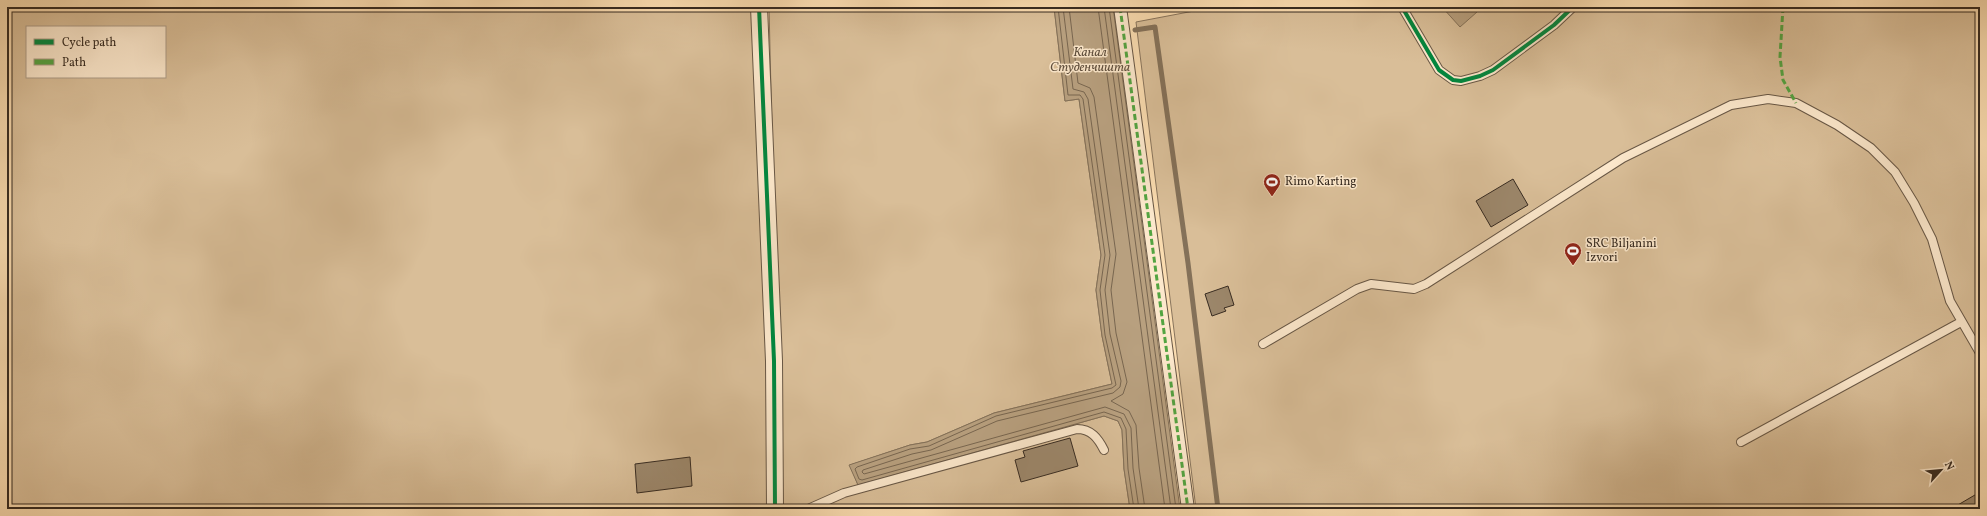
<svg xmlns="http://www.w3.org/2000/svg" width="1987" height="516" font-family="Vollkorn,serif">
	<style>
		.green { fill: #d9be98; stroke: #88745c; fill-rule: evenodd }
		.water { fill: #b8a07f; stroke: #847159 }
		.lines { fill: none; stroke-linecap: round; stroke-linejoin: round }
		.shore { stroke: #786650; stroke-width: 1 }
		.stream { stroke: #847159; stroke-width: 5 }
		.building { fill: #9c876b; stroke: #372b21 }
		.service-casing { stroke: #685745; stroke-width: 10 }
		.pedestrian-casing { stroke: #685745; stroke-width: 14 }
		.minor-casing { stroke: #685745; stroke-width: 18 }
		.service { stroke: #fce8cc; stroke-width: 8 }
		.pedestrian { stroke: #fce8cc; stroke-width: 12 }
		.minor { stroke: #fce8cc; stroke-width: 16 }
		.quiet { stroke: #53a441; stroke-width: 3; stroke-dasharray: 6 3; stroke-linecap: butt }
		.cycleway-casing { stroke: #fce8cc; stroke-width: 6 }
		.cycleway { stroke: #00873e; stroke-width: 4 }
		.labels { text-anchor: middle; dominant-baseline: central; stroke-width: 3; stroke-linejoin: round; paint-order: stroke }
		.poi-label { font-size: 12px; fill: #372b21; stroke: #fce8cc; text-anchor: start }
		.water-label { font-size: 13px; font-style: italic; fill: #5e4e3d; stroke: #fce8cc }
	</style>
	<rect width="100%" height="100%" fill="#fadcb0"/>
	<filter id="stains"><feTurbulence type="fractalNoise" baseFrequency=".005" numOctaves="4"/><feColorMatrix values="0 0 0 0 .2 0 0 0 0 .09 0 0 0 0 .02 0 0 0 .5 -.17"/></filter>
	<radialGradient id="worn" r=".72"><stop offset=".6" stop-color="#630" stop-opacity="0"/><stop offset="1" stop-color="#630" stop-opacity=".3"/></radialGradient>
	<!-- green -->
	<path class="green" d="M7 7H752L767 354 768 509H7ZM27 27H165V77H27Z
		M769 7H1054L1065 101 1079 99 1101 255 1096 290 1102 336 1112 384 994 413 927 442 910 445 850 465 858 485 1104 416 1118 421 1122 430 1124 469 1130 509H781Z
		M1215 7H1980V509H1196L1136 22Z"/>
	<!-- water -->
	<path class="water" d="M1054 7H1113L1180 509H1130L1124 469 1122 430 1118 421 1104 416 858 485 849 465 910 445 927 442 994 413 1112 384 1102 336 1096 290 1101 255 1079 99 1065 101Z
		M1442 7H1473L1477 12 1460 27Z"/>
	<g class="lines">
		<!-- shore -->
		<path class="shore" d="M1058 7 1068 95H1080L1083 99 1105 255 1100 290 1105 335 1116 385 1112 388 996 416 929 446 910 449 857 467 855 469 859 479 862 480 1104 412 1121 418 1126 429 1128 469 1134 509
			M1063 7 1073 89 1084 92 1088 99 1110 255 1105 290 1110 334 1121 381 1120 387 1113 393 997 421 931 450 912 454 863 470 862 472 864 474 1105 407 1124 414 1131 428 1133 468 1139 509
			M1069 7 1078 83 1090 88 1094 97 1116 254 1111 290 1116 333 1127 382 1123 394 1111 401 1129 411 1136 425 1139 468 1145 509
			M1098 7 1165 509
			M1104 7 1171 509
			M1109 7 1176 509"/>
		<!-- stream -->
		<path class="stream" d="M1135 30 1155 27 1188 263 1218 509"/>
	</g>
	<!-- building -->
	<path class="building" d="M1513 179 1528 205 1491 227 1476 201Z
		M1228 286 1234 305 1224 308 1226 311 1212 316 1205 294Z
		M1070 438 1078 466 1021 482 1015 460 1025 457 1023 451Z
		M690 457 692 486 637 493 635 464Z
		M1980 492V509H1951Z"/>
	<g class="lines">
		<!-- service casing -->
		<g class="service-casing">
			<path id="service" d="M1402 7 1439 70 1453 80 1461 81 1480 76 1493 70 1554 25 1573 7
				M1263 344 1357 289 1371 284 1414 289 1426 284 1623 158 1731 105 1768 99 1796 103 1837 125 1871 148 1895 172 1914 203 1932 239 1950 301 1980 353
				M1741 442 1961 322
				M808 509 844 493 1077 429C1091 429 1098 438 1104 450"/>
		</g>
		<!-- pedestrian casing -->
		<g class="pedestrian-casing">
			<path id="pedestrian" d="M1120 7 1188 509"/>
		</g>
		<!-- minor casing -->
		<g class="minor-casing">
			<path id="minor" d="M759 7 774 361 775 509"/>
		</g>
		<!-- service -->
		<use href="#service" class="service"/>
		<!-- pedestrian -->
		<use href="#pedestrian" class="pedestrian"/>
		<!-- minor -->
		<use href="#minor" class="minor"/>
		<!-- quiet -->
		<path class="quiet" d="M1120 7 1188 509
			M1783 7 1780 57 1783 80 1796 103"/>
		<!-- cycleway casing -->
		<g class="cycleway-casing">
			<path id="cycleway" d="M759 7 774 361 775 509
				M1402 7 1439 70 1453 80 1461 81 1480 76 1493 70 1554 25 1573 7"/>
		</g>
		<!-- cycleway -->
		<use href="#cycleway" class="cycleway"/>
	</g>
	<!-- icons -->
	<defs>
		<g id="stadium-pin" transform="scale(0.9)"><path d="M0 17L-7.5 6A9.5 9.5 0 1 1 7.5 6Z" fill="#8f2418" stroke="#fce8cc"/><path d="M0-5a6.5 5 0 1 0 0 10a6.5 5 0 1 0 0-10ZM-3.5-1.8h7v3.6h-7Z" fill="#fff"/></g>
	</defs>
	<g fill-rule="evenodd">
		<use href="#stadium-pin" x="1272" y="182"/>
		<use href="#stadium-pin" x="1573" y="251"/>
	</g>
	<g class="labels">
		<!-- poi labels -->
		<g class="poi-label">
			<text x="1285" y="182">Rimo Karting</text>
			<text x="1586" y="244">SRC Biljanini<tspan x="1586" dy="14">Izvori</tspan></text>
		</g>
		<!-- water labels -->
		<g class="water-label">
			<text x="1090" y="53">Канал<tspan x="1090" dy="15">Студенчишта</tspan></text>
		</g>
	</g>
	<!-- margin -->
	<rect width="1987" height="516" fill="none" stroke="#fadcb0" stroke-width="24"/>
	<rect x="8" y="8" width="1971" height="500" fill="none" stroke="#372b21" stroke-width="2"/>
	<rect x="12" y="12" width="1963" height="492" fill="none" stroke="#372b21"/>
	<!-- legend -->
	<rect x="26" y="26" width="140" height="52" fill="#fce8cc" stroke="#ad9c88"/>
	<rect x="34" y="39" width="20" height="6" fill="#00873e" stroke="#ad9c88"/>
	<text x="62" y="46" font-size="12" fill="#372b21">Cycle path</text>
	<rect x="34" y="59" width="20" height="6" fill="#53a441" stroke="#ad9c88"/>
	<text x="62" y="66" font-size="12" fill="#372b21">Path</text>
	<!-- north arrow -->
	<g transform="translate(1941 470) rotate(63)" stroke="#fce8cc" stroke-width="3" paint-order="stroke">
	<path d="M0-3L7 15L0 10L-7 15Z" fill="#372b21"/>
	<text y="-6" font-size="11" font-weight="bold" text-anchor="middle" fill="#372b21">N</text>
	</g>
	<rect width="100%" height="100%" filter="url(#stains)"/>
	<rect width="100%" height="100%" fill="url(#worn)"/>
</svg>
